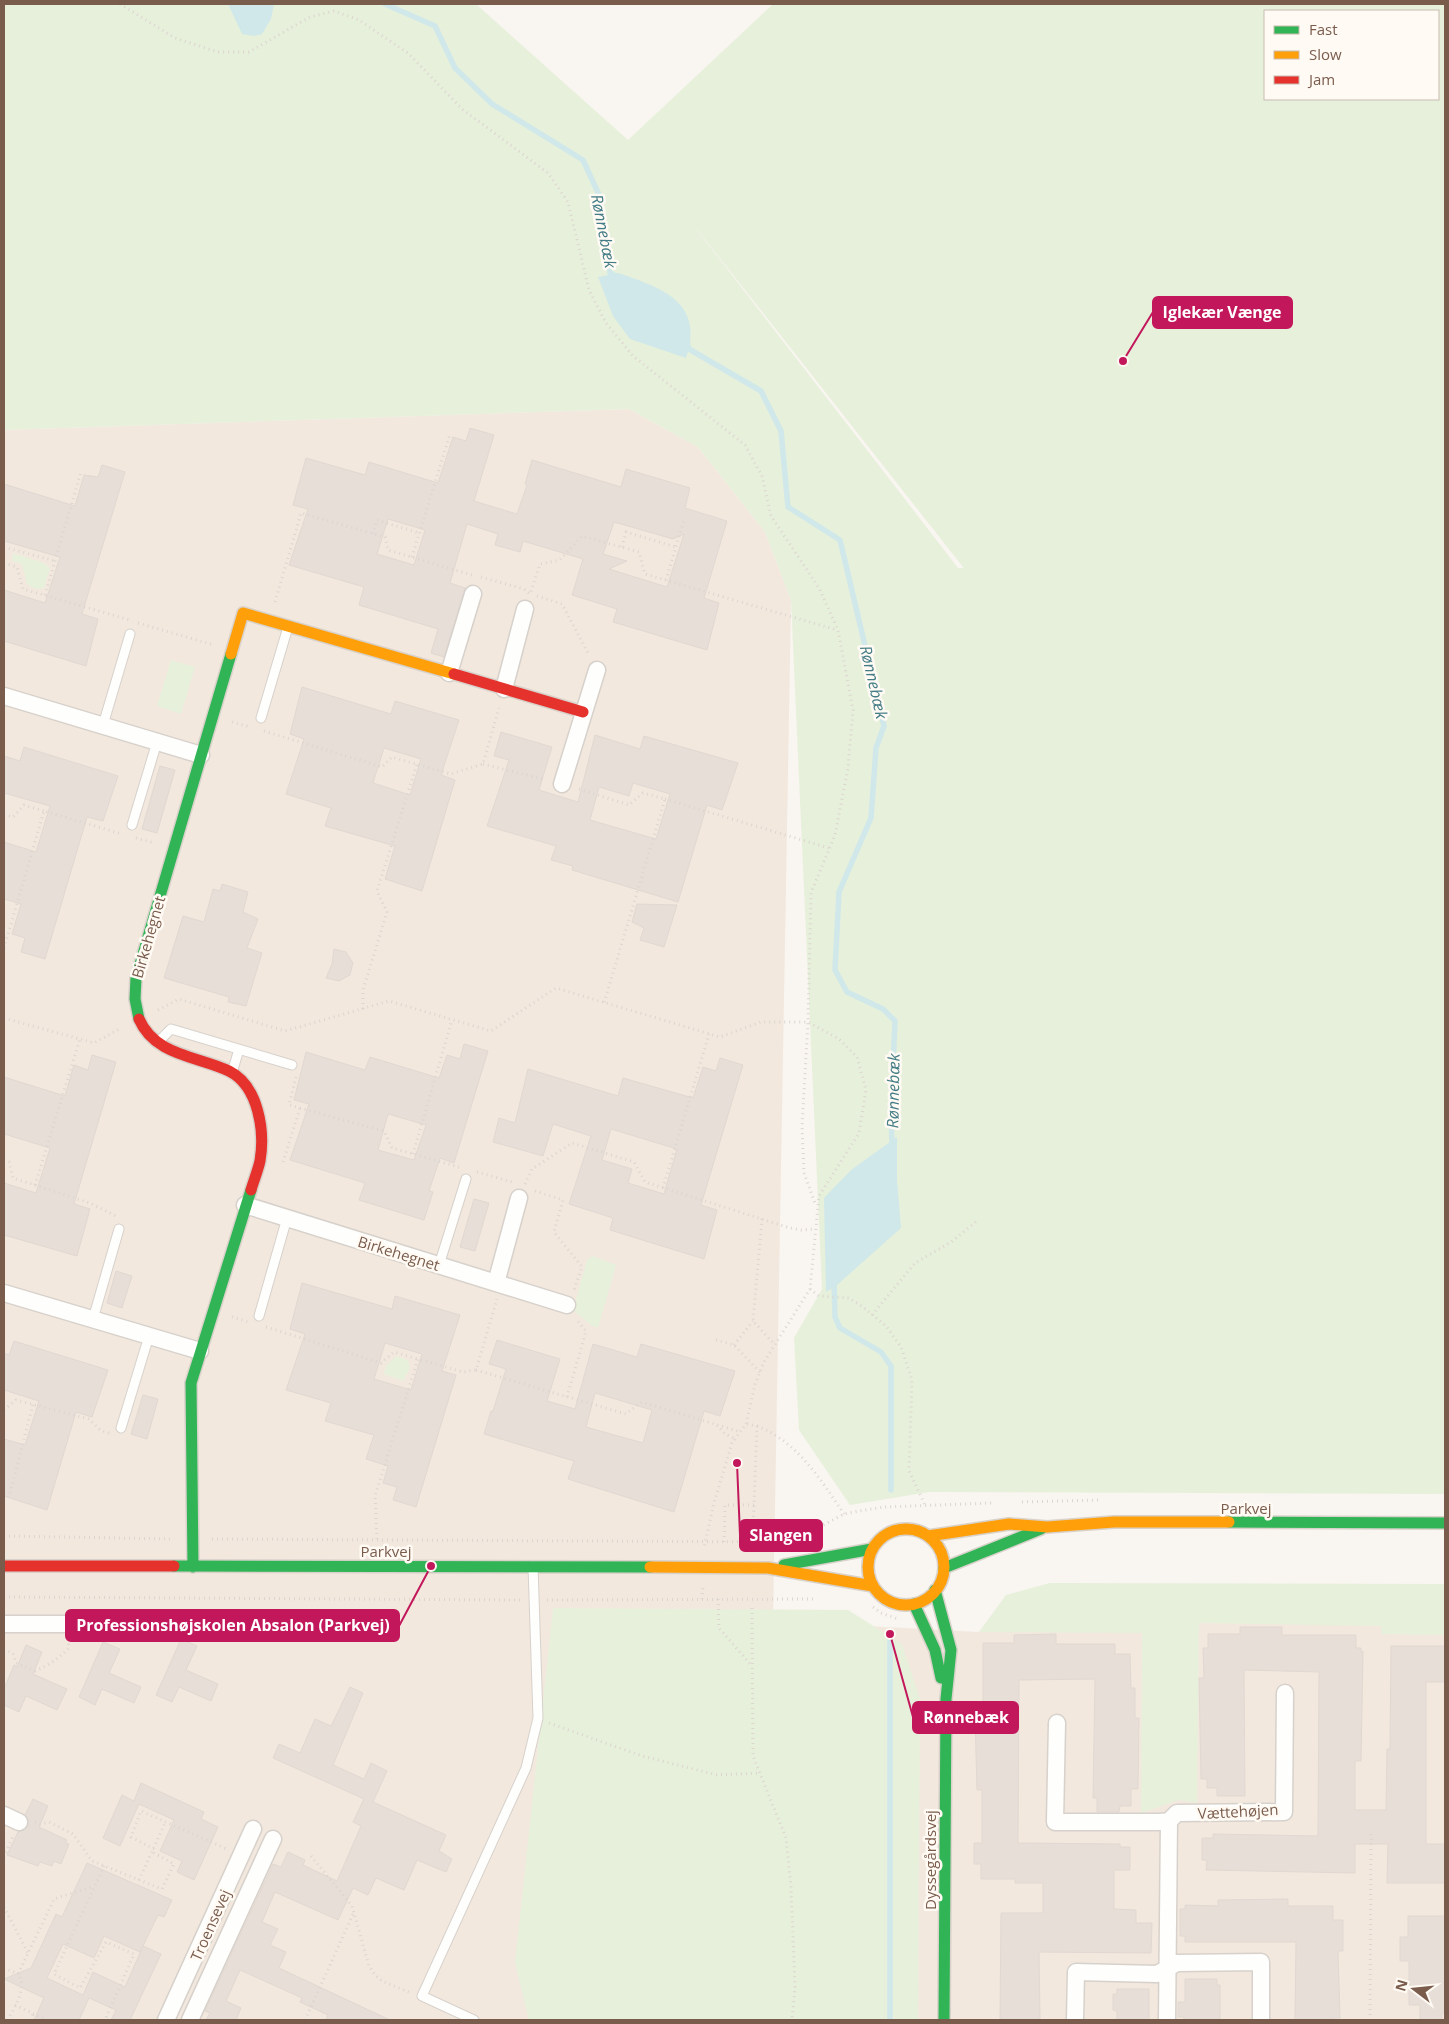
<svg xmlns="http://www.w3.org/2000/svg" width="1449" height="2024" font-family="'Open Sans',sans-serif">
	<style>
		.residential { fill: #f2e8de }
		.green { fill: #e7f0db; fill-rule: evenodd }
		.water { fill: #d0e8ea }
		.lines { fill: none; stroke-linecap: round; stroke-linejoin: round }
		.stream { stroke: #d0e8ea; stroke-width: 5.5 }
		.building { fill: #e6ded7; stroke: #e2d8d2; fill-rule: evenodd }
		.lane-casing { stroke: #d7d1cb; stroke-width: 11 }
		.street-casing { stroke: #d7d1cb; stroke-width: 19 }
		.fast-casing { stroke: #d9d2cb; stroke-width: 14 }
		.slow-casing { stroke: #d9d2cb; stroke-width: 14 }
		.jam-casing { stroke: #d9d2cb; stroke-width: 14 }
		.path { stroke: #dcd5d0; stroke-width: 3; stroke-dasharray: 1 4; stroke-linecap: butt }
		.lane { stroke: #fefefd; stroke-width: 9 }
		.street { stroke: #fefefd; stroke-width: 16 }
		.fast { stroke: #30b455; stroke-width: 11 }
		.slow { stroke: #ff9f0a; stroke-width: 11 }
		.jam { stroke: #e5322d; stroke-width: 11 }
		.labels { text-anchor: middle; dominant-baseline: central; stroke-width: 5; stroke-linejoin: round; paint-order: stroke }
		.street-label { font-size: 15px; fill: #7a5c4d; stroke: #fffaf3 }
		.water-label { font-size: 16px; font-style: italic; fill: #437c86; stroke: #fffaf3 }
		.leader { fill: none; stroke: #c2185b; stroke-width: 2 }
		.callout-dot { fill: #c2185b; stroke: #fffaf3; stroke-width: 2 }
		.callout { fill: #c2185b; stroke: #c2185b; stroke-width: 2 }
		.callout-label { font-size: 16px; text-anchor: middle; font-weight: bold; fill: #fff }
	</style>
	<rect width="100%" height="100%" fill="#f9f5f0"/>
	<!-- residential -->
	<path class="residential" d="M629 409 698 447 765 532 791 600 773 1621 978 1632 1017 1608H1445V2020H4V430Z"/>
	<!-- green -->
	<path class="green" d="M4 4H476L628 140 773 4H1445V1494L929 1492 850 1505 799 1430 794 1338 822 1289 791 600 765 532 698 447 629 409 4 430ZM1265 11H1438V99H1265ZM681 209 963 567V568H958Z
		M13 553 44 563 50 568 44 588 35 589 27 584 22 564 12 561Z
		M171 660 195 667 181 714 157 706Z
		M592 1256 616 1265 598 1328 591 1325 573 1310 587 1260Z
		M396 1356 408 1360 410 1368 403 1381 384 1374 386 1366Z
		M1050 1583 1445 1584V1635L1381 1634V1626L1199 1623 1197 1803 1179 1800 1141 1813 1142 1633 979 1632 1006 1595Z
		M553 1608 848 1610 902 1644 920 1699 918 2020H529L515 1963Z"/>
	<!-- water -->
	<path class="water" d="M228 4H274L271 19 262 34 254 36 242 34Z
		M618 273C662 288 705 302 686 358L630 339 613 316 598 277Z
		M897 1137V1180L901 1228 837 1285 826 1292 824 1198 851 1170Z"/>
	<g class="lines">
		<!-- stream -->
		<path class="stream" d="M385 4 435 26 455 68 492 104 583 160 600 197 610 273 617 277
			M687 342 689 349 761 391 781 431 788 507 840 540 884 726 876 748 871 818 839 892 835 970 847 992 883 1009 895 1021 891 1110 892 1146
			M834 1280 835 1317 840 1328 881 1352 891 1366V1490
			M890 1634V2020"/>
	</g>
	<!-- building -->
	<path class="building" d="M470 428 494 435 474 501 517 514 527 485 525 484 532 460 621 487 626 469 690 488 685 508 727 521 704 598 719 603 707 650 613 622 617 609 572 595 583 559 523 541 520 552 495 545 498 534 467 524 450 583 465 588 444 657 431 653 438 629 359 605 364 587 289 565 308 509 293 505 306 458 365 475 369 462 438 483 453 437 466 441ZM388 519 425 530 414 565 377 554ZM614 522 673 539 684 534 667 587 609 569 627 561 603 554Z
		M102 465 125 472 82 614 98 619 86 666 4 641V590L45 603 60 557 4 541V484L75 506 84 475 98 477Z
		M302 687 391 714 395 701 459 720 441 775 455 780 422 891 385 879 395 846 325 826 331 808 286 794 304 739 290 734ZM384 748 421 759 410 795 373 783Z
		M501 732 552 747 539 790 578 802 595 735 640 749 644 736 738 763 722 810 707 805 678 902 572 870 573 866 551 860 556 846 487 826 509 760 494 756ZM633 783 670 794 656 839 590 820 599 787 629 796Z
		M24 747 118 776 103 821 87 817 45 959 21 952 25 938 12 934 21 904 4 899V842L36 852 50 806 4 793V756L20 761Z
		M160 766 175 770 157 833 142 829Z
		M222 884 248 892 243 912 258 919 247 948 262 953 246 1006 228 1002 229 997 164 978 183 916 204 922 213 889 220 891Z
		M637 904 677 905 664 947 640 940 644 928 632 922Z
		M334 949 346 952 353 963 350 975 339 981 326 978 332 964Z
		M464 1044 488 1051 454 1163 440 1158 429 1191 433 1192 424 1220 359 1200 365 1183 290 1160 309 1104 294 1100 306 1052 365 1070 370 1057 439 1078 447 1055 460 1059ZM388 1114 426 1125 414 1160 378 1150Z
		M92 1055 116 1062 74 1204 90 1209 77 1256 4 1235V1183L36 1193 50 1148 4 1134V1077L65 1096 74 1065 88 1070Z
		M720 1058 743 1065 701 1205 717 1210 704 1259 610 1230 613 1218 569 1204 591 1136 553 1124 543 1156 493 1142 499 1118 515 1123 528 1069 618 1096 623 1078 693 1098 703 1067 716 1071ZM611 1129 677 1149 664 1194 628 1183 632 1169 602 1160Z
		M474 1199 489 1203 475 1251 460 1247Z
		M116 1271 132 1276 122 1308 107 1303Z
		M302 1283 392 1309 395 1296 460 1315 442 1371 456 1375 416 1507 393 1500 397 1487 383 1483 388 1466 366 1459 374 1435 325 1421 331 1403 286 1390 305 1334 290 1329ZM385 1343 422 1354 411 1390 374 1379Z
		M497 1340 560 1359 547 1401 575 1409 593 1344 637 1357 641 1344 735 1371 720 1416 704 1411 674 1512 568 1479 574 1461 484 1434 491 1411H493L506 1369 489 1364ZM595 1393 652 1410 643 1443 586 1427Z
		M14 1341 108 1370 92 1417 76 1412 47 1510 4 1496V1439L25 1445 39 1401 4 1390V1353L9 1355Z
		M143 1395 158 1399 147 1439 131 1434Z
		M1240 1627H1282V1635H1356V1648H1361V1652L1363 1651 1361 1761H1355V1810H1386L1387 1749H1390L1391 1646H1445V1682H1426V1844H1445V1883H1387L1388 1844H1355V1873L1206 1870 1207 1860H1202V1838H1213V1834L1318 1836 1319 1672 1244 1670 1245 1796H1217V1788H1207V1779H1201L1199 1678H1204L1203 1648H1208V1634H1240Z
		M1056 1634V1644H1115V1654H1130L1131 1688H1135V1718H1139L1138 1789H1131V1806H1120L1119 1812H1097V1798H1093L1095 1679 1019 1680 1018 1843 1120 1844V1847H1130V1870H1114V1909L1136 1910V1923H1152L1151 1953 1039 1952 1040 2020H1000L1001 1913H1043V1883H1015V1879H981V1864H974V1843H982V1790H977L975 1717H983V1643H1014V1635Z
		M181 1639 197 1646 186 1670 218 1684 211 1701 179 1687 172 1702 156 1695Z
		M103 1642 120 1649 109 1673 141 1687 134 1703 102 1689 95 1705 79 1697Z
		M26 1645 42 1652 33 1674 67 1689 57 1710 26 1696 19 1712 4 1705V1689L14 1665 17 1667Z
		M350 1687 363 1693 333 1765 364 1779 371 1763 387 1771 373 1802 446 1835 439 1851 452 1859 446 1872 417 1860 404 1890 376 1878 368 1895 353 1888 338 1920 275 1892 262 1922 278 1929 270 1945 286 1952 279 1968 390 2020H326L328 2015 300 2002 302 1998 240 1970 226 2001 241 2008 236 2020H206L210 2013 205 2011 273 1864 281 1867 288 1852 305 1860 303 1865 337 1881 361 1826 353 1822 364 1799 273 1758 279 1744 300 1753 315 1719 331 1726Z
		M141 1783 204 1812 201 1819 218 1827 194 1880 177 1872 182 1861 160 1851 174 1820 139 1804 120 1846 103 1838 122 1795 134 1801Z
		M33 1799 48 1806 39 1827 67 1840 65 1843 69 1844 61 1864 54 1861 52 1866 40 1862 38 1866 7 1855 18 1832 24 1830 28 1826 29 1821 25 1815Z
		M87 1863 172 1900 164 1917 158 1915 140 1952 104 1936 94 1958 63 1944 47 1978 83 1995 93 1972 125 1987 143 1946 161 1954 130 2020H111L116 2010 89 1998 79 2020H34L44 1998 4 1979 31 1968 56 1914 62 1917Z
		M1288 1899V1906H1333V1920H1343V1951H1338L1340 2018H1332V2020H1295L1296 1942H1185V1936H1180V1909H1185V1905L1218 1906V1900Z
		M1408 1916H1445V2013H1442V2020H1420V2005H1409V1961H1400V1937H1408Z
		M1185 1979H1217V1985H1220V2020H1184V2017H1178V2002H1185Z
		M1117 1989H1149V2020H1117V2011L1113 2010V1994H1117Z"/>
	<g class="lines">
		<!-- lane casing -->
		<g class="lane-casing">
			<path id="lane" d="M261 718 288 627
				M103 725 130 634
				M132 825 157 742
				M159 1041 171 1029 292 1065
				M232 1073 239 1049
				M439 1265 466 1179
				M259 1316 287 1218
				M93 1319 119 1229
				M121 1428 149 1336
				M474 2020 422 1996 526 1768 538 1718 533 1566"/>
		</g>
		<!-- street casing -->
		<g class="street-casing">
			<path id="street" d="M449 673 473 594
				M504 689 525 609
				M4 696 201 755
				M562 784 597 670
				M245 1205 567 1305
				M496 1283 519 1198
				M4 1293 200 1351
				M4 1624H194
				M1057 1723 1055 1822H1160L1169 1821 1177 1813 1284 1812 1285 1693
				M4 1815 19 1822
				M166 2020 253 1829
				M190 2020 273 1839
				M1075 2020 1076 1972 1157 1974 1177 1963 1261 1962V2020
				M1167 2020 1169 1821"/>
		</g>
		<!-- fast casing -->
		<g class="fast-casing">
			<path id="fast" d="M139 1019 135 999 136 978 231 654
				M1229 1522 1445 1523
				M784 1565 872 1549
				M174 1566 650 1567
				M193 1567 191 1383 251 1190
				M944 1568 1041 1529
				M935 1590 951 1650 946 1699 944 2020
				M914 1604 935 1650 941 1678"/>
		</g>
		<!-- slow casing -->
		<g class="slow-casing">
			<path id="slow" d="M231 654 243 613 454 674
				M868 1567a38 38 0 1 1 76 0a38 38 0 1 1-76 0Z
				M928 1536 1009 1524 1047 1527 1114 1522H1229
				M650 1567 768 1568 873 1586"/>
		</g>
		<!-- jam casing -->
		<g class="jam-casing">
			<path id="jam" d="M454 674 583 712
				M139 1019C155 1056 198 1056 229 1071 259 1086 265 1132 260 1161 258 1170 254 1180 251 1190
				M4 1566H174"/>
		</g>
		<!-- path -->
		<path class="path" d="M120 4 175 38 218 52H249L310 17 334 11 359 20 409 54 462 109 548 173 568 202 589 290 606 323 633 356 745 445 762 476 771 516 819 588 838 630 853 710 848 768 835 835 811 893 808 1022 839 1039 857 1057 866 1090 859 1133 819 1196 810 1289 764 1362 755 1384 746 1424 732 1443 714 1503 704 1548
			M373 534 377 520 419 533
			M4 547 55 561
			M622 547 626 532 676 547
			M412 557 450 434
			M4 563 17 567 23 589 130 620
			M481 577 524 589 530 594 540 564 560 560 582 536 639 552 645 574 837 630
			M666 580 684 520
			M45 595 81 472
			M537 596 562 604 589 655
			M275 602 301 513 385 537 388 550 475 576
			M138 623 214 645
			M232 722 250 727
			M264 731 382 767 392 757 451 774 483 764 499 708
			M483 764 546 780
			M579 789 629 805 643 793 665 799 604 1003
			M665 799 829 848
			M4 815 13 817 24 805 44 811
			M136 838 154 843
			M4 948 44 811 122 834
			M363 1009V990L387 912 377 891 417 764
			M158 1010 179 999 285 1031 389 1001 491 1031 556 988 720 1037 761 1022H808L802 1126 804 1173 816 1206
			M4 1018 94 1043 121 1028
			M296 1077 289 1105 384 1131 392 1148 459 1167
			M413 1154 452 1020
			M4 1160 9 1162 13 1178 35 1185 80 1039
			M283 1162 300 1108
			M477 1172 512 1182
			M525 1184 532 1169 572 1143 634 1162 645 1182 790 1228 801 1230 815 1229
			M35 1185 90 1203 116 1216
			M663 1188 709 1034
			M535 1191 563 1200 554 1232 582 1267 574 1290
			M762 1219 753 1321 775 1345
			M810 1289 819 1296 849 1298 863 1307 886 1326 901 1347 912 1380 909 1471 925 1505
			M872 1315 915 1263 951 1242 977 1221
			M232 1317 248 1322
			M266 1327 381 1363 394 1352 418 1359
			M716 1340 734 1345 760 1372
			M734 1345 753 1321
			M476 1370 626 1414 642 1402 741 1432
			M567 1397 586 1331 576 1319
			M4 1410 16 1400 89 1419 100 1430 109 1433
			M747 1424 757 1426 753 1530
			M717 1425 725 1434 736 1439
			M757 1426C798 1442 820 1479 844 1514
			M10 1493 33 1404
			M1022 1502 1100 1500
			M4 1536 173 1539
			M212 1539 783 1542
			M377 1539 375 1496 418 1359 463 1372 476 1370 497 1299
			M797 1539 844 1514 859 1511 884 1507 993 1503
			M724 1542 725 1505H754
			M4 1597 521 1600
			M702 1599 703 1587
			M718 1599 719 1628 752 1666
			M547 1600 813 1599
			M873 1607 881 1613 898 1619
			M752 1608 753 1756 786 1838 791 1887 795 1987 792 2020
			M4 1649 13 1654 16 1663 35 1671C49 1665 58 1659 69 1648L68 1641
			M549 1723 642 1756 717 1775 760 1773
			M35 1822 40 1824 49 1822 73 1834 92 1861 162 1889 174 1864 152 1852
			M154 1849 131 1837 141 1811 227 1849
			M311 1856 352 1906 369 1966 375 1975 382 1981 409 1992
			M4 1857 13 1836
			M104 1866 54 1974 80 1988 106 1942 134 1954 105 2020
			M139 1880 166 1821
			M4 1907 28 1953
			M4 1968 18 1974
			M15 2005 47 2020
			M8 2020C14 2008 28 1987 18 1974L54 1899 94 1886
			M30 2020 33 2014
			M305 2020 354 1912
			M1370 2020 1371 1832"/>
		<!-- lane -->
		<use href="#lane" class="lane"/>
		<!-- street -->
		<use href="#street" class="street"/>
		<!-- fast -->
		<use href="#fast" class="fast"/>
		<!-- slow -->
		<use href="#slow" class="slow"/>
		<!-- jam -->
		<use href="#jam" class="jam"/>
	</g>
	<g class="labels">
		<!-- street labels -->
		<g class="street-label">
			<text transform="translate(148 937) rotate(-74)">Birkehegnet</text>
			<text transform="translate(399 1253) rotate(17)">Birkehegnet</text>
			<text x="1246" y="1508">Parkvej</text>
			<text x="386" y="1551">Parkvej</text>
			<text transform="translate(1238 1811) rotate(-3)">Vættehøjen</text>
			<text transform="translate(930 1860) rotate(-90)">Dyssegårdsvej</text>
			<text transform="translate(210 1925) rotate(-66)">Troensevej</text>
		</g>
		<!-- water labels -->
		<g class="water-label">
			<text transform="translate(604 231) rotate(79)">Rønnebæk</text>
			<text transform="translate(874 682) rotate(77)">Rønnebæk</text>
			<text transform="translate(893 1091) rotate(-89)">Rønnebæk</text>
		</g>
	</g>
	<!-- callouts -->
	<path class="leader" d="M1123 361L1153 312M737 1463L740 1535M431 1566L399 1626M890 1634L913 1717"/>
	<g class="callout-dot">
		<circle cx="1123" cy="361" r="5"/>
		<circle cx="737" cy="1463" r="5"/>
		<circle cx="431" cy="1566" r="5"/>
		<circle cx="890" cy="1634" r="5"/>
	</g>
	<g class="callout">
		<rect x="1153" y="297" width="139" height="31" rx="5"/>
		<rect x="740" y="1520" width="82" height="31" rx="5"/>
		<rect x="66" y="1610" width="333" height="31" rx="5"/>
		<rect x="913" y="1702" width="105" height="31" rx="5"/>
	</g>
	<g class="callout-label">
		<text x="1222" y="318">Iglekær Vænge</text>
		<text x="781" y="1541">Slangen</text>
		<text x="233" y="1631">Professionshøjskolen Absalon (Parkvej)</text>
		<text x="966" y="1723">Rønnebæk</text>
	</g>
	<!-- border -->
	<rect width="1449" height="2024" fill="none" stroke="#7a5c4d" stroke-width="10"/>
	<!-- legend -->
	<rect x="1264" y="10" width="175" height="90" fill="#fffaf3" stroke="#cabbb1"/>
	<rect x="1274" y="26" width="25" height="8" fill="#30b455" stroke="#cabbb1"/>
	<text x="1309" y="35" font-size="15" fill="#7a5c4d">Fast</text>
	<rect x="1274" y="51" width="25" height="8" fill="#ff9f0a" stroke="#cabbb1"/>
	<text x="1309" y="60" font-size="15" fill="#7a5c4d">Slow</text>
	<rect x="1274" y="76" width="25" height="8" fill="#e5322d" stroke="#cabbb1"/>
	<text x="1309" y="85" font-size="15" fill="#7a5c4d">Jam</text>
	<!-- north arrow -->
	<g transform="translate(1414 1989) rotate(286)" stroke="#fffaf3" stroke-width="4" paint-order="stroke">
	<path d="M0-4L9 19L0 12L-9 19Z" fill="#7a5c4d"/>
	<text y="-8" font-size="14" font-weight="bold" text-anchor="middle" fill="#7a5c4d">N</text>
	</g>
</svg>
